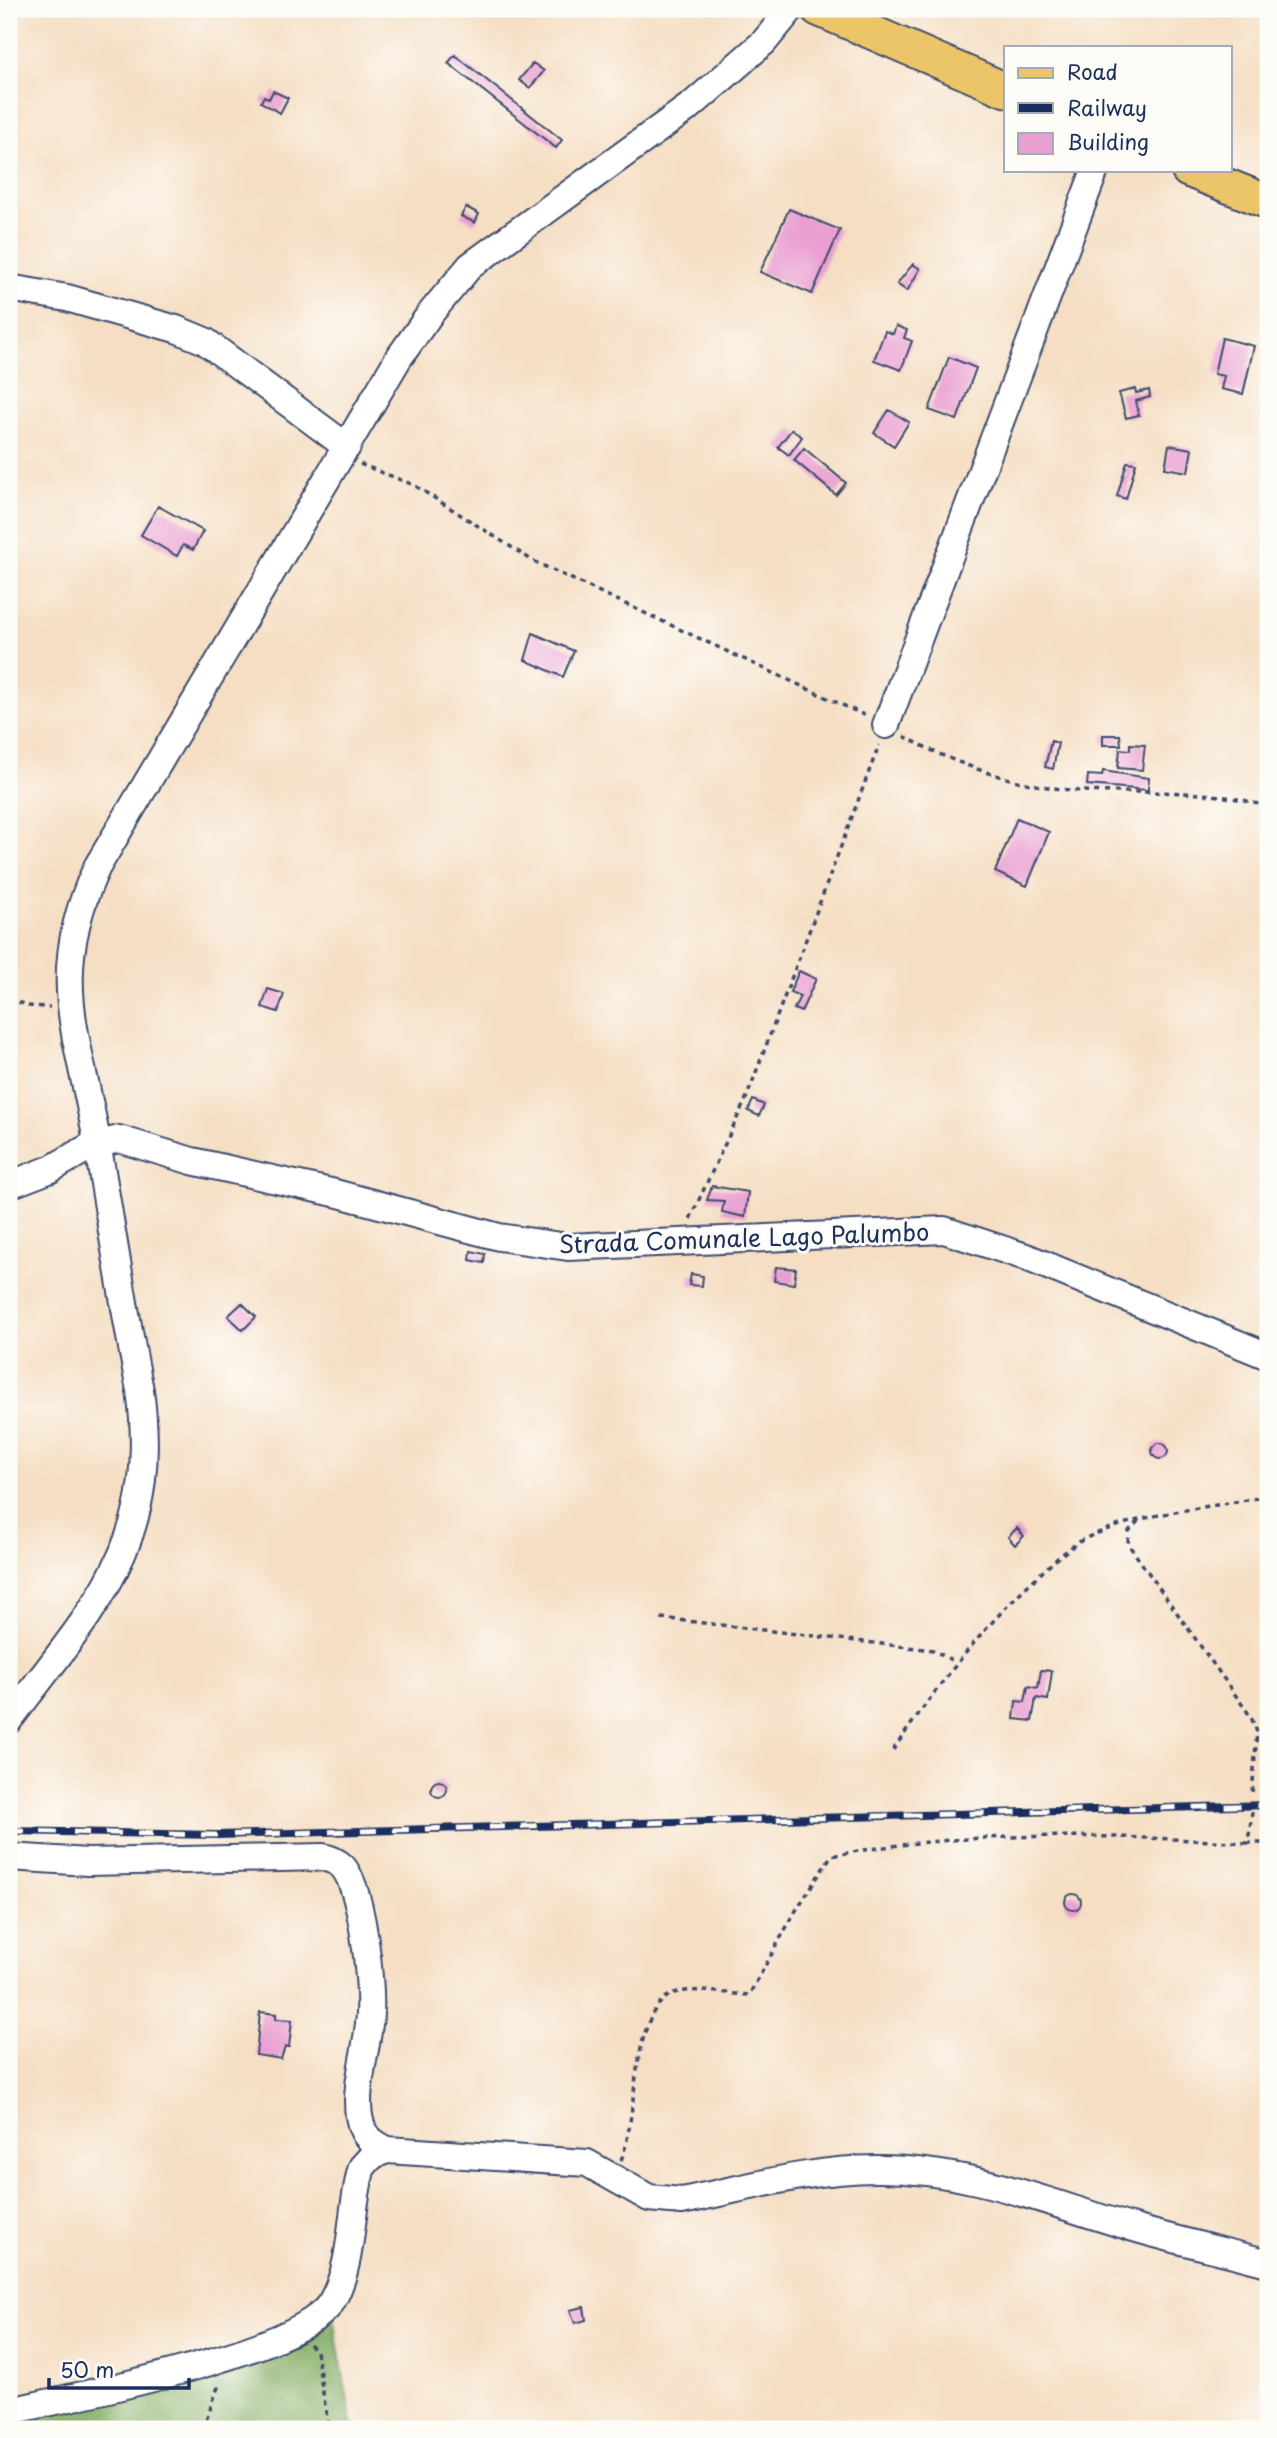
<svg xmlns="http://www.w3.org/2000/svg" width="1277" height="2438" font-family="'Playpen Sans',sans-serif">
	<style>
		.forest { fill: #80aa61; stroke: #4e6c60; stroke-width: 2 }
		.building { fill: #ea9fd2 }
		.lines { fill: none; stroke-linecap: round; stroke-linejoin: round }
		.minor-casing { stroke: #3c496d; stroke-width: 30 }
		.major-casing { stroke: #3c496d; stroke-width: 37 }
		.path { stroke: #3c496d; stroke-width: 3.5; stroke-dasharray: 5 5; stroke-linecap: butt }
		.minor { stroke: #fff; stroke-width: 26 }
		.major { stroke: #edc569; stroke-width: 33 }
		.rail-casing { stroke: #1b2f5e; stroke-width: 8 }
		.rail { stroke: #fdfcf7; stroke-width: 5; stroke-dasharray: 16; stroke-linecap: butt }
		.labels { text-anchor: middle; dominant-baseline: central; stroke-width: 6; stroke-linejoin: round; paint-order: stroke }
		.street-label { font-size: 24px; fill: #1b2f5e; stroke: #fdfcf7 }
	</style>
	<rect width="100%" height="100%" fill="#fdfcf7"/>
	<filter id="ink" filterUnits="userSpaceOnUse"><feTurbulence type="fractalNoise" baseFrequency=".0143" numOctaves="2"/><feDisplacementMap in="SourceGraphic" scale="14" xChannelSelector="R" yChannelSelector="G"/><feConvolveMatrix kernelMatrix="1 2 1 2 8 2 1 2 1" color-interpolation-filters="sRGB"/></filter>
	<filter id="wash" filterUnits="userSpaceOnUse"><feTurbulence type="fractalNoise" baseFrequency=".00686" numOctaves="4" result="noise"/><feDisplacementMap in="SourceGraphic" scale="28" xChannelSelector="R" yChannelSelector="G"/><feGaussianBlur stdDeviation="1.57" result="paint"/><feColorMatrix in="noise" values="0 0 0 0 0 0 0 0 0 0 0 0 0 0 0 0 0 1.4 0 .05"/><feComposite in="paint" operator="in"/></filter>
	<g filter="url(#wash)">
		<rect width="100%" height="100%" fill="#f5dec3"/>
		<!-- forest -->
		<path class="forest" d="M333 2318 353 2429H9V2418Z"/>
		<g id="blocks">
			<!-- building -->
			<path class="building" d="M455 55 562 140 556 148 448 63Z
				M533 63 544 71 530 88 519 80Z
				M273 91 288 98 280 113 261 102 264 96 269 99Z
				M466 207 479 214 475 223 461 216Z
				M789 209 840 230 812 294 760 272Z
				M913 264 920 269 907 291 897 284Z
				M896 326 907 330 904 338 912 341 901 370 874 360 885 331 893 334Z
				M1222 338 1254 346 1243 394 1221 389 1224 376 1214 374Z
				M949 357 976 368 957 420 929 410Z
				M1135 389 1136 393 1149 390 1150 397 1136 401 1139 415 1126 418 1119 393Z
				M889 410 909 422 894 446 874 433Z
				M792 429 802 437 789 455 778 447Z
				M1169 445 1192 449 1188 472 1165 468Z
				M804 448 846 483 836 495 794 460Z
				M1127 462 1136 463 1126 499 1117 496Z
				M158 506 203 531 193 550 183 545 177 556 141 535Z
				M533 633 574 651 563 677 525 660Z
				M1103 735H1120L1121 745H1103Z
				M1051 741 1058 743 1053 769 1045 767Z
				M1130 744 1145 745 1142 770 1118 768 1120 749 1130 750Z
				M1103 771 1149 778 1148 790 1087 785 1088 775 1102 776Z
				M1017 818 1049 832 1027 886 995 872Z
				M799 971 816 979 801 1012 794 1009 800 996 790 992Z
				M268 989 284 994 278 1012 262 1007Z
				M753 1100 764 1105 759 1116 748 1111Z
				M712 1186 748 1192 745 1217 722 1212 724 1201 707 1200Z
				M471 1251 485 1254 484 1263 470 1260Z
				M776 1267 796 1269 794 1284 774 1281Z
				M691 1274 703 1276 702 1286 689 1285Z
				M242 1303 256 1317 243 1330 228 1316Z
				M1152 1451a8 8 0 1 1 16 0a8 8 0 1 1-16 0Z
				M1017 1528 1024 1536 1015 1545 1008 1537Z
				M1041 1670 1052 1671 1048 1700 1036 1698 1032 1721 1014 1719 1016 1701 1025 1702 1028 1686 1038 1688Z
				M431 1789a8 8 0 1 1 16 0a8 8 0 1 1-16 0Z
				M1065 1902a8 8 0 1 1 16 0a8 8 0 1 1-16 0Z
				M260 2012 276 2014V2019L292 2020 289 2047H285L281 2059 256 2055Z
				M584 2307 586 2320 575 2323 570 2310Z"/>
		</g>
	</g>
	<g filter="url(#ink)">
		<use href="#blocks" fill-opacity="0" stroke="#3c496d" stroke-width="2"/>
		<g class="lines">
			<!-- minor casing -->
			<g class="minor-casing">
				<path id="minor" d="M9 288 67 298 176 329 205 341 347 447
					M886 725 1095 170
					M9 1185 51 1169 91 1146 119 1139 192 1161 335 1193 499 1237 568 1247 944 1230 1026 1257 1268 1356
					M9 1720C95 1606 161 1544 140 1390 124 1310 112 1229 98 1148 80 1037 45 978 97 867L398 359 430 314 470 266 693 104 764 42 791 9
					M9 1857 88 1862 323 1857C330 1859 337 1861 342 1866 362 1885 372 1984 370 2013 369 2046 349 2099 363 2130 367 2140 378 2145 387 2150
					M9 2411C70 2398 305 2351 332 2301 355 2260 349 2210 362 2167L373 2155 387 2150 587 2163 649 2198 682 2201C746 2188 810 2169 876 2169 968 2168 1048 2203 1134 2228 1178 2241 1224 2251 1268 2263"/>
			</g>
			<!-- major casing -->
			<g class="major-casing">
				<path id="major" d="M818 9 1006 90
					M1188 170 1268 202"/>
			</g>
			<!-- path -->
			<path class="path" d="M360 464 414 485 533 561 866 716
				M904 736C957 766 1021 787 1082 791 1144 794 1209 787 1268 807
				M9 999 29 1006 50 1007
				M690 1219 746 1099 879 745
				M1138 1521 1129 1531 1128 1544 1251 1717 1257 1732 1252 1794
				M661 1618 933 1650 955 1662
				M893 1750C937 1687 983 1626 1040 1574 1054 1561 1069 1547 1086 1538 1142 1512 1209 1508 1268 1496
				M1252 1812 1248 1843H1268
				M621 2160C639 2118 629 2003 678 1992 695 1988 730 1994 749 1995L795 1912 831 1856C967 1829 1110 1835 1248 1843
				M309 2344 316 2351 329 2429
				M203 2429 218 2387 217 2382"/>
			<!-- minor -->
			<use href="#minor" class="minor"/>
			<!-- major -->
			<use href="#major" class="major"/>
			<!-- rail casing -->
			<g class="rail-casing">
				<path id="rail" d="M9 1831 217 1835 1268 1805"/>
			</g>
			<!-- rail -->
			<use href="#rail" class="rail"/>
		</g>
	</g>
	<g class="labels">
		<!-- street labels -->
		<g class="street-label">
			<text transform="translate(744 1237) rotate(-2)">Strada Comunale Lago Palumbo</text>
		</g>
	</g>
	<!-- margin -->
	<rect width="1277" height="2438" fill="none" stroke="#fdfcf7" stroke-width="35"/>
	<!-- legend -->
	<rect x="1004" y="46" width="228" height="126" fill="#fdfcf7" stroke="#a3aaba" stroke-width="2"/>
	<rect x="1018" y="68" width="35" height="10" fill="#edc569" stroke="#a3aaba" stroke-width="2"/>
	<text x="1067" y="80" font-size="21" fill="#1b2f5e">Road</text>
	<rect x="1018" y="103" width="35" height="10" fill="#1b2f5e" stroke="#a3aaba" stroke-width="2"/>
	<text x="1067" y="116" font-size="21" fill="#1b2f5e">Railway</text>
	<rect x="1018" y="133" width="35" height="21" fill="#ea9fd2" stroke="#a3aaba" stroke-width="2"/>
	<text x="1067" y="150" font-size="21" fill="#1b2f5e">Building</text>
	<!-- scale -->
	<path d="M49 2378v10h140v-10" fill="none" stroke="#1b2f5e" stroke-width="3.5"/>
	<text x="60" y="2378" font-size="21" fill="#1b2f5e" stroke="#fdfcf7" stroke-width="5" paint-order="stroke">50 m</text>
</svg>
